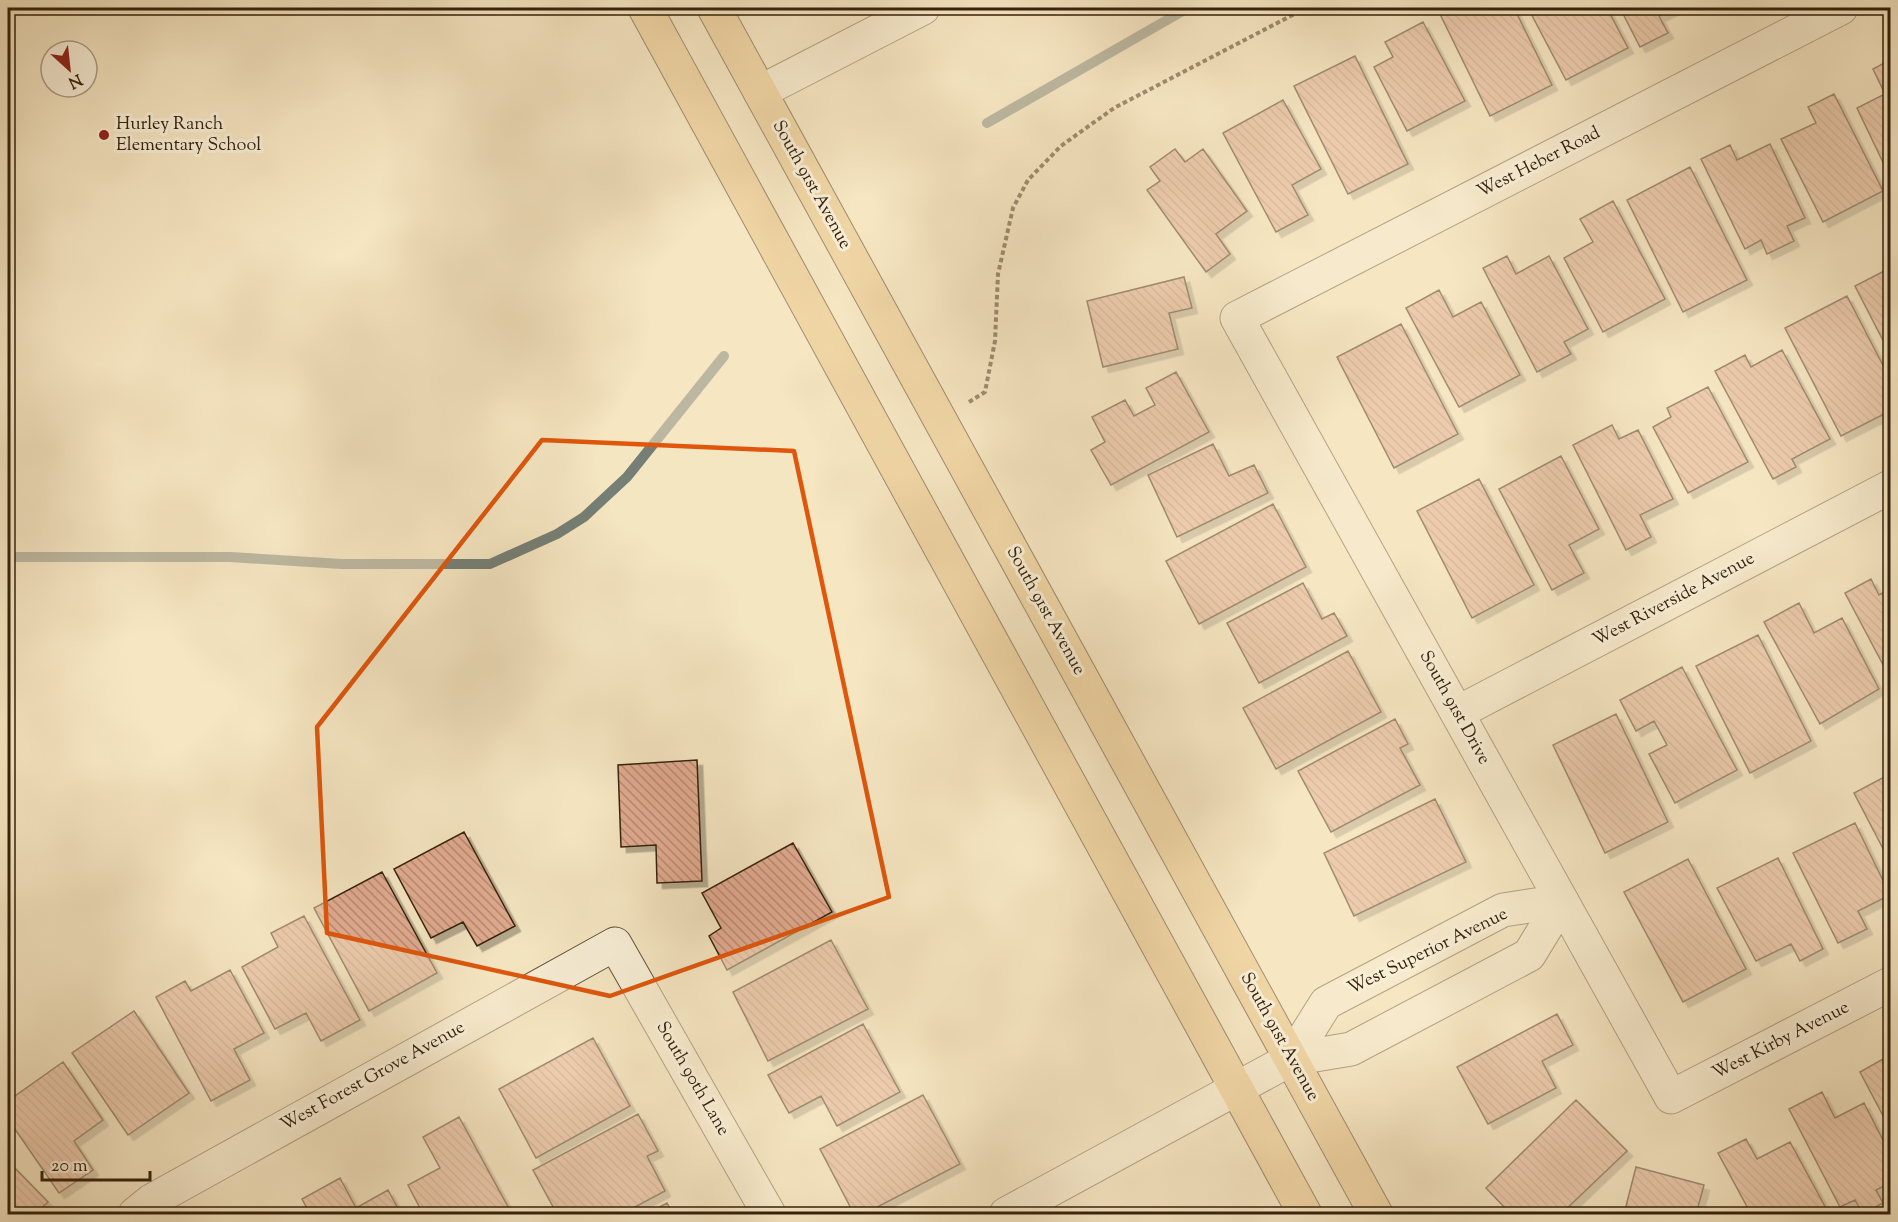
<svg xmlns="http://www.w3.org/2000/svg" width="1898" height="1222" font-family="'Sorts Mill Goudy',serif">
	<style>
		.lines { fill: none; stroke-linecap: round; stroke-linejoin: round }
		.stream { stroke: #757f75; stroke-width: 10 }
		.building { fill: url(#building-back-hatch); stroke: #35210b; stroke-width: 1.5; filter: url(#shadow) }
		.minor-casing { stroke: #655239; stroke-width: 35 }
		.major-casing { stroke: #35210b; stroke-width: 35 }
		.path { stroke: #35210b; stroke-width: 4; stroke-dasharray: 4.5 3; stroke-linecap: butt }
		.minor { stroke: #f8efd7; stroke-width: 33 }
		.major { stroke: #eac381; stroke-width: 33 }
		.marked { fill: none; stroke: #df560c; stroke-width: 4.5; stroke-linejoin: round }
		.poi-dot { fill: #8f2418; stroke: #f8efd7; stroke-width: 2 }
		.labels { text-anchor: middle; dominant-baseline: central; stroke-width: 6; stroke-linejoin: round; paint-order: stroke }
		.poi-label { font-size: 18px; fill: #35210b; stroke: #f8efd7; text-anchor: start }
		.street-label { font-size: 18px; fill: #35210b; stroke: #f8efd7 }
	</style>
	<defs>
		<pattern id="building-back-hatch" width="6" height="6" patternUnits="userSpaceOnUse" patternTransform="scale(1.5)"><rect width="6" height="6" fill="#e2ab90"/><path d="M-1 5l2 2M0 0l6 6M5-1l2 2" fill="none" stroke="#b88b74"/></pattern>
		<filter id="shadow"><feDropShadow dx="5.5" dy="5.5" stdDeviation="0" flood-color="#0004"/></filter>
	</defs>
	<rect width="100%" height="100%" fill="#f5e6c2"/>
	<filter id="stains"><feTurbulence type="fractalNoise" baseFrequency=".00333" numOctaves="4"/><feColorMatrix values="0 0 0 0 .2 0 0 0 0 .09 0 0 0 0 .02 0 0 0 .5 -.17"/></filter>
	<radialGradient id="worn" r=".72"><stop offset=".6" stop-color="#630" stop-opacity="0"/><stop offset="1" stop-color="#630" stop-opacity=".3"/></radialGradient>
	<g class="lines">
		<!-- stream -->
		<path class="stream" d="M987 123 1188 8
			M8 557H230L342 564H490L557 534 584 517 627 477 724 356"/>
	</g>
	<!-- building -->
	<path class="building" d="M1437 8H1514L1552 85 1490 116Z
		M1528 8H1607L1628 48 1566 80Z
		M1620 8H1676L1659 16 1668 33 1640 47Z
		M1423 22 1465 101 1407 131 1374 67 1393 57 1385 42Z
		M1355 56 1408 164 1348 194 1294 86Z
		M1890 60V177L1857 108 1885 94 1873 69Z
		M1834 94 1883 191 1823 222 1781 139 1816 123 1808 107Z
		M1283 100 1321 169 1292 185 1308 215 1276 232 1223 133Z
		M1770 144 1805 218 1787 226 1794 241 1767 254 1761 240 1745 249 1701 159 1730 145 1737 160Z
		M1175 149 1185 162 1203 149 1247 211 1216 234 1230 254 1206 272 1147 190 1160 181 1150 167Z
		M1690 167 1747 280 1683 312 1627 200Z
		M1613 201 1665 299 1603 332 1564 258 1593 242 1580 219Z
		M1507 256 1516 274 1549 256 1588 329 1564 342 1571 354 1537 372 1483 268Z
		M1890 268V354L1855 286Z
		M1184 277 1192 308 1169 313 1178 349 1103 367 1087 301Z
		M1439 290 1453 317 1481 302 1520 375 1459 407 1406 308Z
		M1847 296 1890 379V411L1841 436 1785 328Z
		M1401 324 1458 434 1394 468 1337 357Z
		M1782 350 1830 439 1792 459 1796 467 1773 479 1715 371 1745 355 1751 367Z
		M1176 372 1209 432 1111 485 1091 450 1105 442 1092 417 1125 400 1134 416 1155 405 1146 388Z
		M1708 387 1748 462 1688 493 1653 427 1671 417 1667 408Z
		M1612 425 1619 439 1638 430 1673 499 1640 515 1651 537 1626 550 1573 445Z
		M1213 444 1229 476 1254 465 1268 493 1177 537 1148 475Z
		M1561 456 1599 529 1569 545 1584 573 1552 590 1499 489Z
		M1479 479 1534 585 1472 618 1417 511Z
		M1273 504 1306 567 1199 624 1166 561Z
		M1871 579 1879 595 1890 589 1889 676 1845 593Z
		M1303 583 1322 619 1334 613 1347 636 1259 683 1227 623Z
		M1799 603 1814 633 1842 618 1879 689 1820 724 1764 622Z
		M1758 635 1811 741 1750 773 1696 666Z
		M1348 651 1381 712 1276 769 1243 708Z
		M1682 667 1737 770 1675 803 1649 754 1667 745 1654 721 1636 731 1620 700Z
		M1616 714 1668 822 1605 853 1553 745Z
		M1395 719 1408 744 1400 748 1420 785 1331 832 1298 771Z
		M697 760 702 881 657 883 656 845 621 847 618 765Z
		M1890 774V862L1854 793Z
		M1435 799 1466 862 1354 916 1324 853Z
		M1855 823 1890 895 1858 911 1867 929 1838 943 1793 853Z
		M464 832 515 926 477 946 463 922 431 938 394 869Z
		M793 843 832 912 727 970 709 936 721 928 702 893Z
		M1778 858 1823 949 1800 961 1791 944 1756 961 1717 888Z
		M1688 859 1746 969 1683 1002 1624 892Z
		M382 872 437 973 369 1011 314 908Z
		M304 916 360 1020 321 1041 306 1013 275 1029 242 967 278 947 271 933Z
		M831 940 868 1009 768 1061 733 992Z
		M230 970 264 1033 234 1049 250 1080 211 1101 156 997 185 981 191 991Z
		M134 1011 189 1093 128 1135 72 1053Z
		M1557 1014 1573 1045 1542 1061 1556 1088 1488 1124 1457 1067Z
		M863 1024 900 1092 837 1126 821 1096 789 1113 768 1075Z
		M593 1038 630 1106 536 1158 499 1089Z
		M1883 1059 1888 1068 1890 1067V1129L1860 1072Z
		M63 1062 103 1120 74 1141 93 1170 59 1193 8 1119V1101Z
		M1822 1092 1835 1118 1864 1103 1890 1154V1183L1876 1190 1883 1203 1863 1214 1855 1200 1840 1207 1789 1109Z
		M923 1095 960 1164 864 1214H854L820 1149Z
		M1576 1100 1627 1151 1561 1214H1511L1486 1188Z
		M638 1114 658 1151 647 1156 665 1191 622 1214H557L533 1170Z
		M459 1117 512 1214H423L408 1185 440 1168 423 1137Z
		M1746 1139 1757 1159 1790 1142 1828 1212 1823 1214H1751L1718 1153Z
		M8 1161 48 1202 35 1214H8Z
		M1636 1167 1704 1185 1696 1214H1624Z
		M340 1178 356 1208 388 1190 401 1214H310L302 1199Z
		M667 1203 673 1214H646Z"/>
	<g class="lines">
		<!-- minor casing -->
		<g class="minor-casing">
			<path id="minor" d="M1841 8 1237 318 1671 1097 1890 984
				M760 92 923 8
				M1457 713 1890 487
				M1291 1059 1326 1003 1503 910 1562 901
				M135 1214 151 1201 615 944 769 1214
				M1006 1214 1291 1059 1351 1049 1529 955 1562 901"/>
		</g>
		<!-- major casing -->
		<g class="major-casing">
			<path id="major" d="M645 8 1305 1214
				M714 8 1376 1214"/>
		</g>
		<!-- path -->
		<path class="path" d="M969 402 985 392 995 341 998 274 1013 208 1028 180 1061 146 1114 108 1306 8"/>
		<!-- minor -->
		<use href="#minor" class="minor"/>
		<!-- major -->
		<use href="#major" class="major"/>
	</g>
	<!-- marked area -->
	<path d="M0 0H1898V1222H0ZM542 440 794 451 889 897 610 996 327 933 317 727Z" fill="#f5e6c2" fill-opacity=".55" fill-rule="evenodd"/>
	<path class="marked" d="M542 440 794 451 889 897 610 996 327 933 317 727Z"/>
	<!-- markers -->
	<circle class="poi-dot" cx="104" cy="135" r="6"/>
	<g class="labels">
		<!-- poi labels -->
		<g class="poi-label">
			<text x="116" y="125">Hurley Ranch<tspan x="116" dy="21">Elementary School</tspan></text>
		</g>
		<!-- street labels -->
		<g class="street-label">
			<text transform="translate(1539 163) rotate(-27)">West Heber Road</text>
			<text transform="translate(811 185) rotate(61)">South 91st Avenue</text>
			<text transform="translate(1674 600) rotate(-28)">West Riverside Avenue</text>
			<text transform="translate(1045 611) rotate(61)">South 91st Avenue</text>
			<text transform="translate(1454 708) rotate(61)">South 91st Drive</text>
			<text transform="translate(1428 952) rotate(-26)">West Superior Avenue</text>
			<text transform="translate(1279 1037) rotate(61)">South 91st Avenue</text>
			<text transform="translate(1781 1041) rotate(-27)">West Kirby Avenue</text>
			<text transform="translate(373 1077) rotate(-29)">West Forest Grove Avenue</text>
			<text transform="translate(692 1079) rotate(60)">South 90th Lane</text>
		</g>
	</g>
	<!-- margin -->
	<rect width="1898" height="1222" fill="none" stroke="#f5e6c2" stroke-width="30"/>
	<rect x="9" y="9" width="1880" height="1204" fill="none" stroke="#35210b" stroke-width="3"/>
	<rect x="15" y="15" width="1868" height="1192" fill="none" stroke="#35210b" stroke-width="1.5"/>
	<!-- north arrow -->
	<g transform="translate(69 69) rotate(153)"><circle r="28" fill="#f8efd7" stroke="#aa9d85" stroke-width="1.5"/>
	<path d="M0-4.5L10 22L0 15L-10 22Z" fill="#8f2418"/>
	<text y="-9" font-size="16" font-weight="bold" text-anchor="middle" fill="#35210b">N</text>
	</g>
	<!-- scale -->
	<path d="M42 1171v9h108v-9" fill="none" stroke="#35210b" stroke-width="3"/>
	<text x="51" y="1171" font-size="18" fill="#35210b" stroke="#f8efd7" stroke-width="4.5" paint-order="stroke">20 m</text>
	<rect width="100%" height="100%" filter="url(#stains)"/>
	<rect width="100%" height="100%" fill="url(#worn)"/>
</svg>
